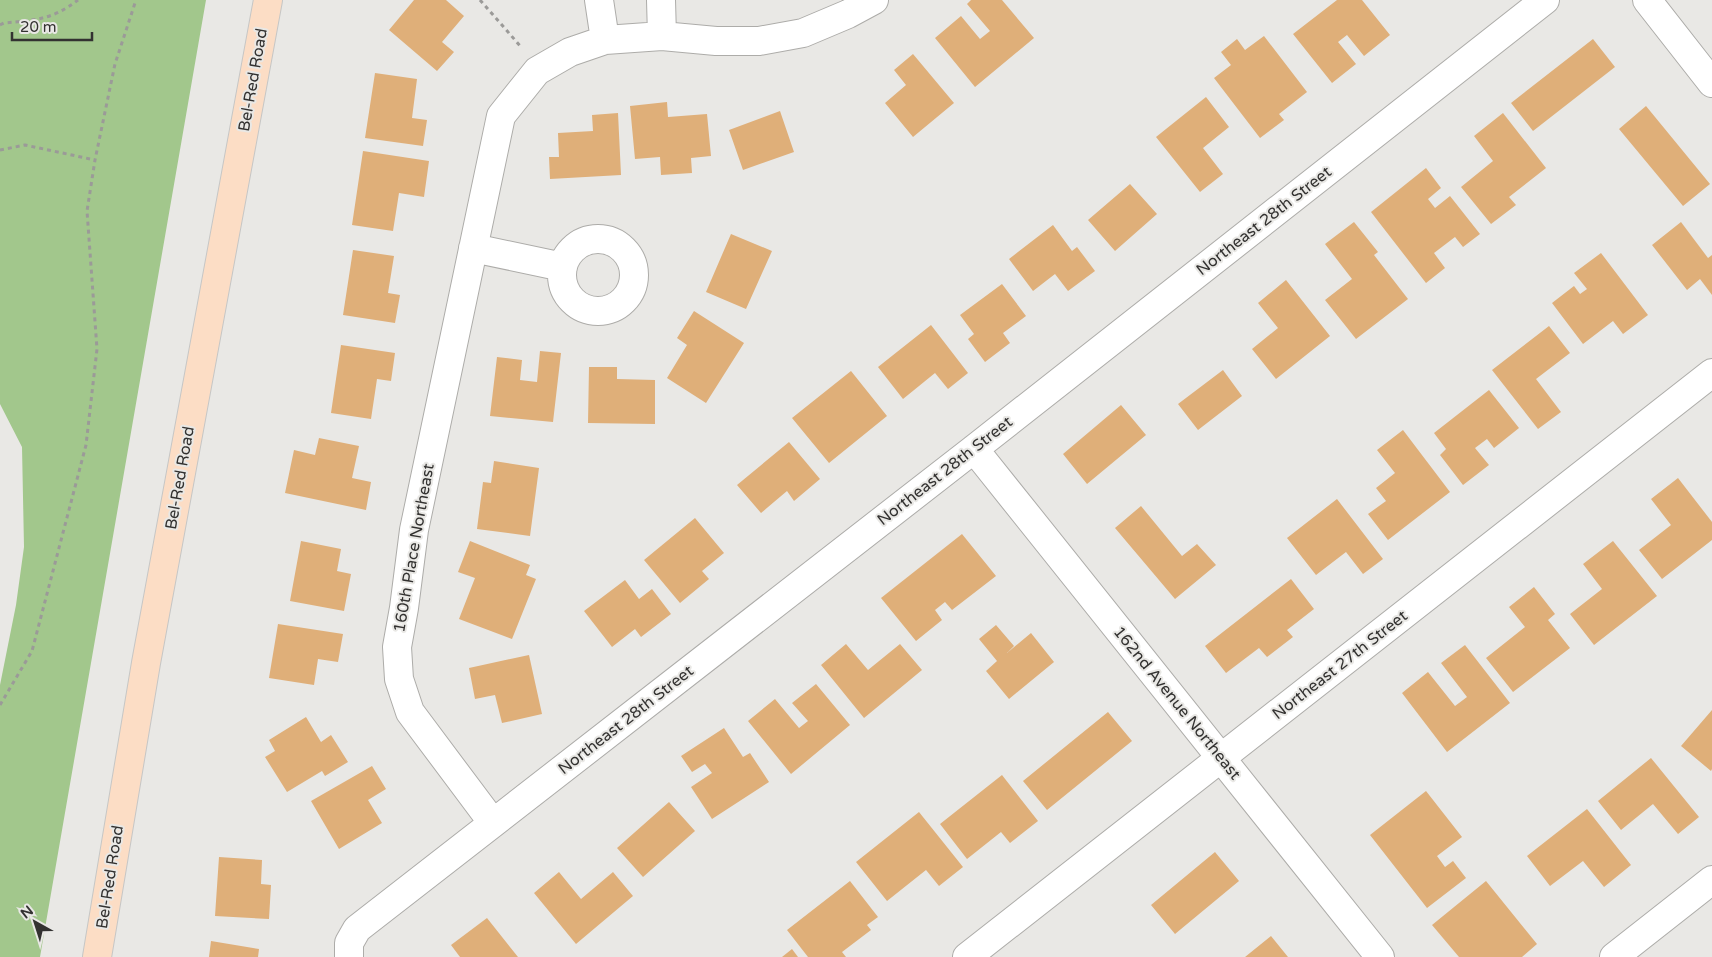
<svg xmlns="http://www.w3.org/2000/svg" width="1712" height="957" font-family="'Varela Round',sans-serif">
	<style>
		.forest { fill: #a2c78c }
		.building { fill: #dfaf79 }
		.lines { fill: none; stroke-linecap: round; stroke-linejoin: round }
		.minor-casing { stroke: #adaca9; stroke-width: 30 }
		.major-casing { stroke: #c6c6c5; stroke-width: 30 }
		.path { stroke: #9b9a98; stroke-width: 3; stroke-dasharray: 4 4; stroke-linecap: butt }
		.minor { stroke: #fff; stroke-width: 28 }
		.major { stroke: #fcddc5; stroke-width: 28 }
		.labels { text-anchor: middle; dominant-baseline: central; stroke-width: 4; stroke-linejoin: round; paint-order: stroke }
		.street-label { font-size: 16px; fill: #333231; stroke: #e9e8e5 }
	</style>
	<rect width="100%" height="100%" fill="#e9e8e5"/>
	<!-- forest -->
	<path class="forest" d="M0 0H206L40 957H0V685L16 605 24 547 22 447 0 404Z"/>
	<!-- building -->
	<path class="building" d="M414 0H446L464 16 442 42 454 52 437 71 389 30Z
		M971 0H1002L1034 38 975 87 935 38 961 16 980 39 990 31 967 4Z
		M1337 0H1362L1390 35 1364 56 1347 35 1338 42 1356 64 1332 83 1293 34Z
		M1264 36 1307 92 1279 114 1284 120 1260 138 1214 78 1231 65 1221 52 1237 39 1245 50Z
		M1593 39 1615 67 1533 131 1511 103Z
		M913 54 954 103 913 137 885 103 906 85 894 70Z
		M375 73 417 79 412 118 427 120 423 146 365 138Z
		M1206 97 1229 127 1203 148 1223 174 1200 192 1156 137Z
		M667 102 668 117 707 114 711 156 691 158 692 173 661 175 660 157 635 159 630 106Z
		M1646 106 1710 184 1683 206 1619 129Z
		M780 111 794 152 743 170 729 130Z
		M618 113 621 175 550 179 549 157H559L558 133 593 131 592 115Z
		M1503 113 1546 168 1509 197 1516 205 1491 224 1461 187 1493 161 1474 136Z
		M363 151 429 161 424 197 399 193 393 231 352 225Z
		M1426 168 1441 188 1428 199 1435 208 1450 196 1480 234 1463 247 1455 237 1434 253 1445 268 1426 283 1371 212Z
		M1130 184 1157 214 1115 251 1088 220Z
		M1354 222 1378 252 1374 255 1408 299 1356 339 1325 300 1352 279 1325 244Z
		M1681 222 1708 258 1712 255V295L1700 279 1687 290 1652 245Z
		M1053 225 1072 251 1077 247 1095 271 1068 291 1055 274 1033 291 1009 259Z
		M731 234 772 251 746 309 706 292Z
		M353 250 394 256 388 293 400 295 395 323 343 315Z
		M1601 253 1648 315 1623 334 1613 321 1583 344 1552 303 1574 286 1580 294 1587 289 1574 273Z
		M1286 280 1330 336 1276 379 1252 349 1278 328 1258 303Z
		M1002 284 1026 316 1003 333 1010 343 985 362 968 339 974 334 960 315Z
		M694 311 744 343 706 403 667 378 687 345 677 338Z
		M931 325 968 373 948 389 935 373 903 399 878 367Z
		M1549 326 1570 353 1536 379 1561 412 1538 429 1492 370Z
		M341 345 395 353 391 381 377 379 371 419 331 413Z
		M540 351 561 353 553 422 490 416 497 357 522 360 520 380 537 382Z
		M589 367H617V379L655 380V424L588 423Z
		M1223 370 1242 396 1198 430 1178 404Z
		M851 371 887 416 829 463 792 418Z
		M1489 390 1519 428 1494 448 1487 439 1475 448 1489 465 1463 485 1440 455 1446 449 1434 433Z
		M1121 405 1146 435 1087 484 1063 454Z
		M1403 430 1450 492 1388 540 1368 514 1386 501 1376 488 1395 473 1377 450Z
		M319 438 359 446 352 478 371 482 366 510 285 493 294 450 315 455Z
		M789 442 820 479 794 501 787 491 761 513 737 485Z
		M494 461 539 468 530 536 477 529 483 482 491 483Z
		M1678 478 1712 522V540L1662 579 1639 550 1671 525 1651 499Z
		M1337 499 1383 559 1363 574 1346 552 1316 575 1287 538Z
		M1141 506 1182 556 1197 544 1216 565 1175 599 1115 528Z
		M695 518 724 553 702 571 709 579 680 603 644 560Z
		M962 534 996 576 952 610 945 602 935 610 942 620 916 641 881 598Z
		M301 541 341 549 337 571 351 574 344 611 290 601Z
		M470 541 530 565 526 575 536 579 512 639 459 619 475 578 458 572Z
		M1613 541 1657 596 1594 645 1570 614 1602 589 1583 564Z
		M1291 579 1314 609 1287 630 1293 637 1267 657 1259 648 1226 673 1205 646Z
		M625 580 639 599 652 589 671 614 641 637 635 629 612 647 584 611Z
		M1534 587 1555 614 1548 620 1570 648 1513 692 1486 658 1525 627 1509 607Z
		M278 624 343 634 338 662 318 659 314 685 269 678Z
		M996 625 1014 646 1007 653 1031 633 1054 662 1009 699 986 671 997 661 979 639Z
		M846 644 868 670 900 644 922 670 864 718 821 665Z
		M1465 645 1510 703 1447 752 1402 693 1428 672 1455 706 1467 697 1441 663Z
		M529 655 542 714 502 723 495 695 475 699 469 668Z
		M816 684 850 725 791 774 748 721 775 699 799 728 808 721 792 703Z
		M1712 710V769L1711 771 1681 746Z
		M1108 712 1132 741 1047 810 1023 781Z
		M306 717 321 742 331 735 348 762 325 776 322 771 287 792 265 757 275 751 269 740Z
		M724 728 743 757 750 753 769 782 712 819 691 787 712 773 705 764 692 772 681 756Z
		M1651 758 1699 817 1678 834 1653 804 1621 830 1598 801Z
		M372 766 386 789 368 800 382 823 339 849 311 801Z
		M1002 775 1038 821 1010 843 1001 832 967 859 940 824Z
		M1426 791 1462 837 1437 856 1445 867 1453 861 1466 878 1427 908 1370 835Z
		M669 802 695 831 643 877 617 848Z
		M1587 809 1631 865 1604 887 1583 861 1550 886 1527 856Z
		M919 812 963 867 939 886 926 870 887 901 856 862Z
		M1215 852 1239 881 1175 934 1151 905Z
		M219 857 262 860 261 884 271 885 269 919 215 916Z
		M559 872 581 899 613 872 633 896 576 944 534 893Z
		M850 881 878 917 867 925 871 930 842 952 846 957H808L787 930Z
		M1486 881 1537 944 1522 957H1459L1432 925Z
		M487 918 518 957H460L451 945Z
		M1271 936 1288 957H1245Z
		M211 941 259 949 258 957H209Z
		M792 949 798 957H782Z"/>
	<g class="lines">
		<!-- minor casing -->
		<g class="minor-casing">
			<path id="minor" d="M599 0 605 40
				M661 0 662 36
				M1647 0 1712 83
				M562 275a36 36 0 1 1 72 0a36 36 0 1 1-72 0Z
				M473 248 563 267
				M974 449 1380 957
				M493 823 410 712 399 679 397 647 404 608 414 530 501 116 537 71 570 52 605 40 662 36 716 41H759L803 33 848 14 874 0
				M349 957V943L357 929 974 449 1545 0
				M967 957 1712 373
				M1614 957 1712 880"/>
		</g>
		<!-- major casing -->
		<g class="major-casing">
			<path id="major" d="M97 957 146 663 268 0"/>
		</g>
		<!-- path -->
		<path class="path" d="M480 0 522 48
			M0 25 4 23C35 20 52 20 78 0
			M0 150 25 145 95 160
			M0 705 32 651 86 445 97 349 87 211 95 160 115 64 136 0"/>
		<!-- minor -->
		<use href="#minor" class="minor"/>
		<!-- major -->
		<use href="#major" class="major"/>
	</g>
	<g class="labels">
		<!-- street labels -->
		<g class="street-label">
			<text transform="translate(253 80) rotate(-80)">Bel-Red Road</text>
			<text transform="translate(1264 221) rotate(-38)">Northeast 28th Street</text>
			<text transform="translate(945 471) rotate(-38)">Northeast 28th Street</text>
			<text transform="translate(180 478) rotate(-80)">Bel-Red Road</text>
			<text transform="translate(414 548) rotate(-80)">160th Place Northeast</text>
			<text transform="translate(1340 665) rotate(-38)">Northeast 27th Street</text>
			<text transform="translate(1177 703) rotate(51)">162nd Avenue Northeast</text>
			<text transform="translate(626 720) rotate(-38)">Northeast 28th Street</text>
			<text transform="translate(110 877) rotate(-81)">Bel-Red Road</text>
		</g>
	</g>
	<!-- north arrow -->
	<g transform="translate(35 922) rotate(321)" stroke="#e9e8e5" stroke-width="4" paint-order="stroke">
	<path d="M0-4L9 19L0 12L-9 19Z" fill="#333231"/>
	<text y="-8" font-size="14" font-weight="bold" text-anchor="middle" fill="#333231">N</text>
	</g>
	<!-- scale -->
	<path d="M12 32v8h80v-8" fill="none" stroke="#333231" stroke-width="2.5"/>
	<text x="20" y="32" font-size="15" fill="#333231" stroke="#e9e8e5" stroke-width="4" paint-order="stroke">20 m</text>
</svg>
